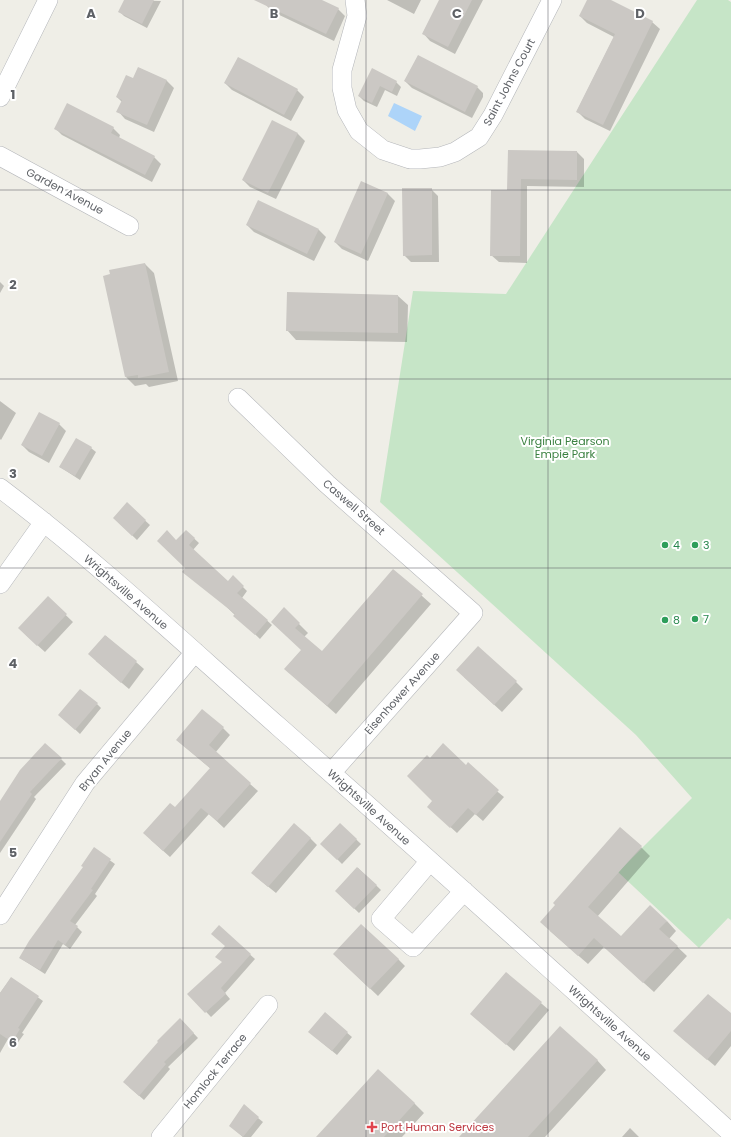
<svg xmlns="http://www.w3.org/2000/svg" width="731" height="1137" font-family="Poppins,sans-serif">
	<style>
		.green { fill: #c6e5c7 }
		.water { fill: #add4f9 }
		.shadow { fill: #0003 }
		.building { fill: #cbc8c4 }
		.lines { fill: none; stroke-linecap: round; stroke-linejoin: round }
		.minor-casing { stroke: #b4b6ba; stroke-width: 20 }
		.minor { stroke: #fff; stroke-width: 19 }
		.grid { fill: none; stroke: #5e6166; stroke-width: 1; stroke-opacity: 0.55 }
		.leisure-dot { fill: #2e9e5b; stroke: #fff; stroke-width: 1.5 }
		.health-dot { fill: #e0444e; stroke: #fff; stroke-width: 1.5 }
		.labels { text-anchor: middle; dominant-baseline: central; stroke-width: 4; stroke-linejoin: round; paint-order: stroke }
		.street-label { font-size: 11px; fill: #5e6166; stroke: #fff }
		.park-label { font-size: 11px; fill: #3b8141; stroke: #fff }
		.leisure-label { font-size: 11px; fill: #27864d; stroke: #fff; text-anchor: start }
		.health-label { font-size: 11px; fill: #be3a42; stroke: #fff; text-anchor: start }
		.grid-label { font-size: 13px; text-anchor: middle; font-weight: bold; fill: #5e6166; stroke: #fff; stroke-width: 4; stroke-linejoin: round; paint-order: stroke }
	</style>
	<rect width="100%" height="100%" fill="#efeee7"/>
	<!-- green -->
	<path class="green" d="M697 0H728L731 2V920L728 918 699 948 618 872 692 798 636 735 380 502 413 291 506 294Z"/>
	<!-- water -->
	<path class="water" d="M394 103 422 116 415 131 388 116Z"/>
	<!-- shadow -->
	<path class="shadow" d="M125 0 161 1 147 28 124 16 120 12Z
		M268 0H320L338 9 345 16 334 41 273 12 266 5Z
		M387 0H421L414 14Z
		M440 0H483L455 54 430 41 423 33Z
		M588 0H609L652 22 660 29 610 131 585 119 577 111 614 37 587 23 580 16Z
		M139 68 167 81 174 88 154 132 125 119 118 111 122 102 117 97 134 79Z
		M373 70 396 82 401 87 397 96 385 90 377 107 364 101 359 96Z
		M405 81 476 86 483 93V97L472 118 412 88Z
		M225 83 297 90 304 97 291 121 232 90Z
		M272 122 298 134 305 141 276 199 250 187 243 180Z
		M55 128H113L120 135 119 138 154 157 161 164 152 182 62 135Z
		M508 151 577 152 584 159V187L527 186V263L499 262 491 255 508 191Z
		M362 183 388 194 395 201 368 261 342 249 335 242Z
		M431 189 438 196 439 262H411L404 255Z
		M247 225 319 230 326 237 314 261 254 232Z
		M145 264 154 273 178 381 149 387 146 384 135 386 126 377Z
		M0 282 4 286 0 293Z
		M288 293 398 296 408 305 407 342 296 340 287 330Z
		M0 401 16 413 1 440 0 439Z
		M59 424 66 431 49 463 29 452 22 445Z
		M91 448 96 452 80 480 60 467Z
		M127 504 150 525 137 540 114 518Z
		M186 531 199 543 193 550 228 582 233 577 247 591 242 598 272 625 260 639 186 568 176 542Z
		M393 570 431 604 336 714 285 669 302 650 284 609 308 633 304 637 322 653Z
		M48 598 73 622 45 652 26 635Z
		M106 636 144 669 129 689 96 661Z
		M464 677 516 682 523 689 502 712Z
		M97 704 101 708 80 734 64 719Z
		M223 728 230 735 215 753 258 791 224 828 209 814 170 857 151 840 175 809 211 769 177 740Z
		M61 759 66 764 34 797 36 799 0 853V802Z
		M430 759 466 766 504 797 483 821 475 814 457 833 435 813Z
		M340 824 361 844 342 864 322 844Z
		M310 838 317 845 276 893 260 880Z
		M641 847 650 856 597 917 621 938 667 921 676 931 669 939 687 956 654 992 604 947 588 964 550 931Z
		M94 849 115 864 95 894 97 896 75 925 82 932 70 949 63 944 45 974 20 958 84 867Z
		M358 868 381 890 359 913 336 891Z
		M219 927 255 959 225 993 230 999 211 1017 189 994 223 962 226 946Z
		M398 959 405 966 378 996 341 961Z
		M506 973 549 1010 514 1051 471 1014Z
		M11 978 43 1001 22 1033 24 1034 16 1045 8 1039 0 1053V993Z
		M325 1014 352 1037 337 1055 314 1036Z
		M731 1014V1046L715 1066 682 1038Z
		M180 1019 198 1038 168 1067 170 1069 144 1100 129 1087 160 1042Z
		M597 1060 606 1070 545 1137H461Z
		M414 1103 424 1113 402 1137H317Z
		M258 1118 263 1122 251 1137H243L235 1130Z
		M630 1128 639 1137H622Z"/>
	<!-- building -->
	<path class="building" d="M124 0H154L142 24 118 12Z
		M254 0H322L339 8 326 34Z
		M439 0H472L448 47 422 34Z
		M587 0H611L653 21 603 125 576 112 615 34 579 16Z
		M418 55 478 86 465 112 404 81Z
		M238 57 298 89 284 115 224 83Z
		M138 67 167 80 147 125 116 112 122 100 116 97 126 75 133 78Z
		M372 68 397 81 392 92 380 86 372 103 358 96Z
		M67 103 114 127 111 133 155 156 145 175 54 129Z
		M272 120 298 133 268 193 242 180Z
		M508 150 577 151V180L521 179 520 256H490L491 190H507Z
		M361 181 388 193 361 254 334 242Z
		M402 188H432V255L403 256Z
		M258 200 319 229 307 254 246 225Z
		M145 263 169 372 138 378V375L125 377 103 276 110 274 109 270Z
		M287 292 398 295V333L286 331Z
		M39 412 60 423 42 456 21 445Z
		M76 438 92 447 75 476 59 467Z
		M127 502 146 520 132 536 113 518Z
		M167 530 176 540 186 530 195 538 189 545 228 581 233 575 244 586 237 593 268 620 255 635 233 616 235 614 182 572 185 568 157 541Z
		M393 569 423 594 327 706 284 669 301 650 271 622 284 607 300 623 295 628 322 651Z
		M48 596 67 614 37 646 18 628Z
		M105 635 137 661 121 683 88 654Z
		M478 646 517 681 494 705 456 670Z
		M80 689 98 703 75 730 58 715Z
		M202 709 224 727 209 745 251 783 217 821 201 808 163 851 143 833 170 803 175 807 210 768 176 740Z
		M45 743 62 758 30 792 32 794 0 842V801L20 770Z
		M443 743 466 765 468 762 499 790 476 815 468 808 450 828 427 807 432 801 407 776 427 755 430 758Z
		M294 823 311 838 268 887 251 873Z
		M340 823 357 839 337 860 320 844Z
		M620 827 642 846 588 907 621 936 650 905 667 921 659 929 678 946 643 983 594 938 578 956 540 922 555 905 553 903Z
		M94 847 111 859 91 889 93 890 70 921 78 926 65 945 58 940 40 970 19 958 29 941 83 867 81 866Z
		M357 867 377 885 354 909 335 891Z
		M361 924 399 959 370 989 333 954Z
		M219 925 251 954 221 988 226 994 205 1013 187 994 222 962 215 957 225 946 211 934Z
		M506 972 542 1002 506 1045 470 1014Z
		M11 977 39 996 18 1028 20 1029 12 1042 0 1034V993Z
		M708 994 731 1013V1031L707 1060 673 1031Z
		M325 1012 348 1032 332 1051 308 1032Z
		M180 1018 194 1033 164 1062 166 1064 139 1096 123 1082 158 1042 157 1041Z
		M560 1026 598 1060 528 1137H459Z
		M378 1069 415 1103 384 1137H316Z
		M244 1104 259 1117 243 1137 229 1126Z"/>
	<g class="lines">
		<!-- minor casing -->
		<g class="minor-casing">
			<path id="minor" d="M355 0 357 16 342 70V88L347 110 359 131 383 150 410 159H420L440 157 455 152 479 137 493 115 552 0
				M0 97 48 0
				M0 156 129 226
				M238 398 327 484 473 613 331 773
				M0 488C98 562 187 646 279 727 431 861 581 996 731 1133
				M0 584 44 522
				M430 861 381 919 413 947 464 891
				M0 915 85 783 195 652
				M161 1137 268 1005"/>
		</g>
		<!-- minor -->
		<use href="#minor" class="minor"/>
	</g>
	<!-- grid -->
	<path class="grid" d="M183 0V1137M366 0V1137M548 0V1137M0 190H731M0 379H731M0 568H731M0 758H731M0 948H731"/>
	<!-- markers -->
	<g class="leisure-dot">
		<circle cx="665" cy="545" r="4"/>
		<circle cx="695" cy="545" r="4"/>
		<circle cx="695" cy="619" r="4"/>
		<circle cx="665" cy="620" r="4"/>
	</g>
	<path class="health-dot" d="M370 1121h4v4h4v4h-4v4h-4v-4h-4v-4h4z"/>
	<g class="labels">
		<!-- street labels -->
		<g class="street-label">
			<text transform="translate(509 82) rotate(-62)">Saint Johns Court</text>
			<text transform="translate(65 191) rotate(28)">Garden Avenue</text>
			<text transform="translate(354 507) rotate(41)">Caswell Street</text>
			<text transform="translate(126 592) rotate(41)">Wrightsville Avenue</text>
			<text transform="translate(402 693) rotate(-48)">Eisenhower Avenue</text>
			<text transform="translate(105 760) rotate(-51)">Bryan Avenue</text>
			<text transform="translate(369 807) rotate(42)">Wrightsville Avenue</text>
			<text transform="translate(610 1023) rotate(42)">Wrightsville Avenue</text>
			<text transform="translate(215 1071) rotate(-51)">Homlock Terrace</text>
		</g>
		<!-- park labels -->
		<g class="park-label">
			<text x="565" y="441">Virginia Pearson<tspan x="565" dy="13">Empie Park</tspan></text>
		</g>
		<!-- leisure labels -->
		<g class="leisure-label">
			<text x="673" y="545">4</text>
			<text x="703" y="545">3</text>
			<text x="703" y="619">7</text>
			<text x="673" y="620">8</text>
		</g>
		<!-- health labels -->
		<g class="health-label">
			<text x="381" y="1127">Port Human Services</text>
		</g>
	</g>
	<g class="grid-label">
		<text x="91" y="18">A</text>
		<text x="274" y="18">B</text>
		<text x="457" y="18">C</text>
		<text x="640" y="18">D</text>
		<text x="13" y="99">1</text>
		<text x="13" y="289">2</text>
		<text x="13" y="478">3</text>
		<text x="13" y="668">4</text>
		<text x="13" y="857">5</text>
		<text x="13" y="1047">6</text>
	</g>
</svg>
